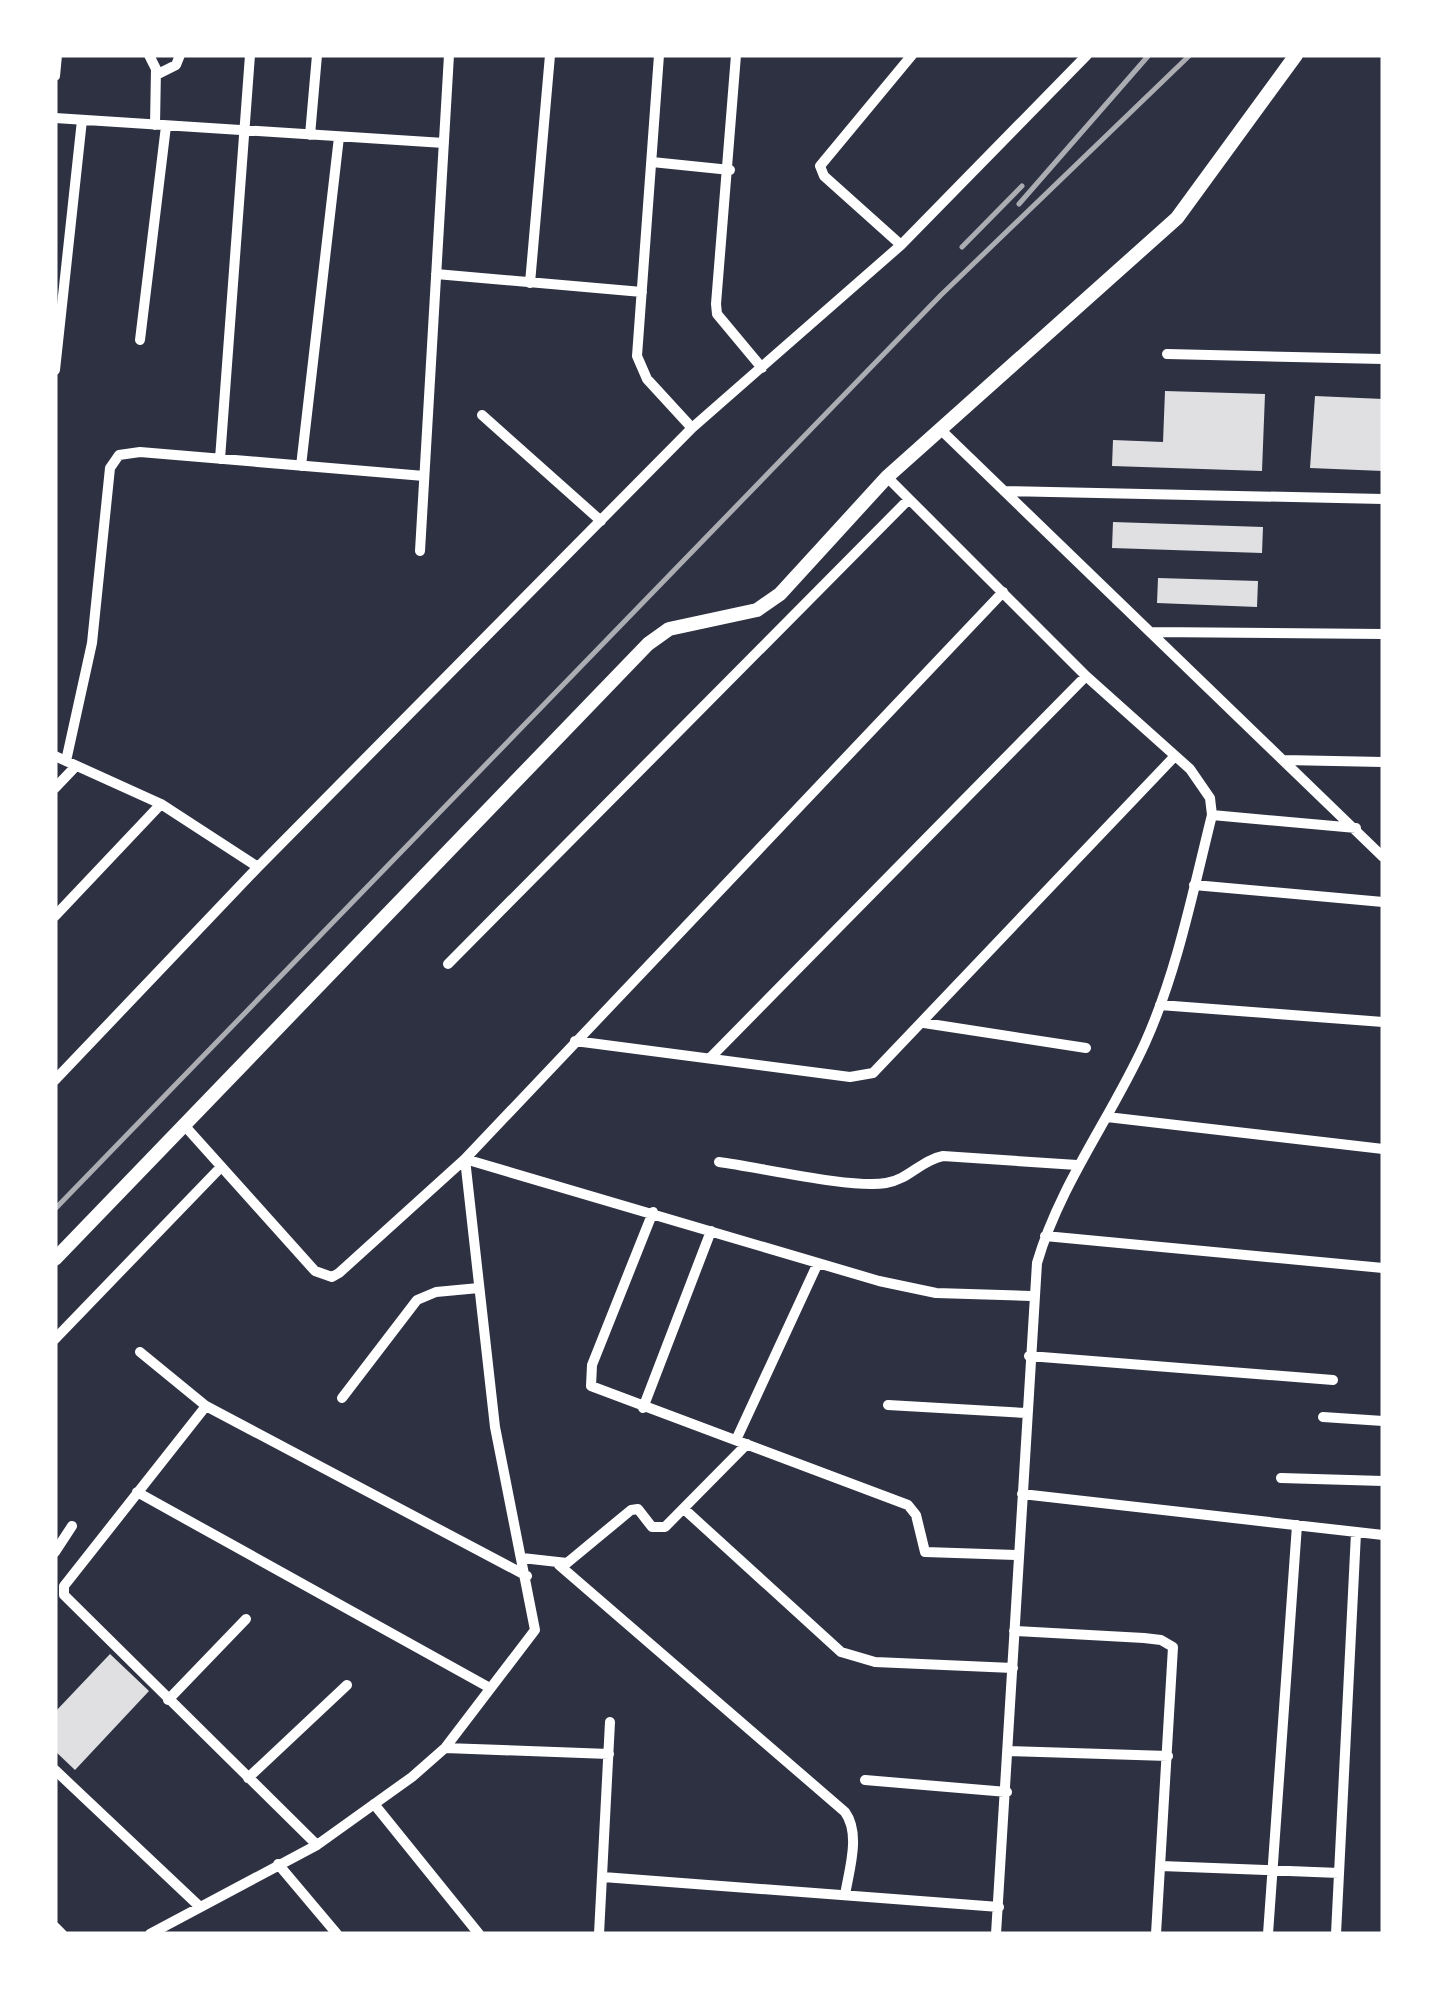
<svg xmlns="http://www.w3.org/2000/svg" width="1438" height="1989" font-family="'Playfair Display',serif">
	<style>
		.building { fill: #e0e0e3 }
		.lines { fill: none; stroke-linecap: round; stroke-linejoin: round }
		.minor { stroke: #fff; stroke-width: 10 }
		.tertiary { stroke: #fff; stroke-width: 14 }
		.rail { stroke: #abadb3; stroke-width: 5 }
	</style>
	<rect width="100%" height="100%" fill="#2d3142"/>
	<!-- building -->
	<path class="building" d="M1165 391 1265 394 1262 471 1112 466 1113 440 1163 442Z
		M1315 396 1383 399V471L1310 468Z
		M1113 522 1263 527 1262 553 1112 548Z
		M1158 578 1258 581 1257 607 1157 603Z
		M110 1654 149 1691 75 1770 55 1751V1712Z"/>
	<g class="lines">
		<!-- minor -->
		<path class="minor" d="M149 55 156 69 155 125
			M659 55 637 356 647 379 692 428
			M736 55 716 304 717 314 762 368
			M156 75 176 65 180 55
			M55 76 57 55
			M55 118 444 143
			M310 135 317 55
			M652 162 730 170
			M901 245 824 176 820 166 912 55
			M436 274 642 292
			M530 283 550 55
			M140 340 166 126
			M1167 354 1383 359
			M55 370 82 120
			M482 415 601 521
			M940 429 1383 857
			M220 459 250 55
			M301 466 339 137
			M887 477 1086 676 1190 769 1210 798 1212 815C1193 891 1177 972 1145 1043 1111 1118 1060 1184 1037 1263L996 1934
			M1004 491 1383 499
			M420 551 449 55
			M1151 632 1383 634
			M55 756 161 804 258 867
			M1284 760 1383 762
			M66 761 92 643 110 468 119 455 140 452 424 476
			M55 788 76 766
			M1212 815 1356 828
			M1194 885 1383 902
			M55 916 161 804
			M448 964 909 499
			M1160 1005 1383 1022
			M924 1023 1086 1048
			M575 1041 850 1077 873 1073 1174 757
			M710 1058 1086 676
			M55 1080 258 867 692 428 901 245 1087 55
			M1107 1117 1383 1149
			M184 1125 315 1271 332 1277 339 1273 465 1159 1003 592
			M719 1162C758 1167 852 1189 886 1183 908 1180 921 1160 943 1156L1077 1165
			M653 1212 592 1365 591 1386 908 1505 916 1515 925 1552 1016 1555
			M1045 1236 1383 1268
			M55 1339 221 1167
			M140 1352 206 1406 527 1576
			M1029 1356 1333 1380
			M342 1398 417 1300 436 1292 479 1288
			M888 1405 1026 1413
			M206 1406 64 1586V1595L317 1845
			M643 1408 711 1231
			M1323 1417 1383 1421
			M736 1440 817 1265
			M1281 1478 1383 1481
			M137 1492 490 1688
			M1022 1494 1383 1535
			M684 1509 841 1652 875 1662 1013 1668
			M55 1552 72 1526
			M522 1558 567 1563 631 1510 638 1509 652 1527H665L747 1444
			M559 1565 845 1812C861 1834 849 1870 845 1895
			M1014 1631 1144 1638 1161 1640 1173 1647 1156 1934
			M168 1700 246 1619
			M445 1748 609 1754
			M1010 1751 1168 1756
			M55 1770 199 1906
			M248 1778 347 1685
			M865 1780 1007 1792
			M374 1804 479 1934
			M278 1864 337 1934
			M1161 1866 1339 1873
			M603 1877 999 1907
			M55 1927 62 1934
			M150 1934 317 1845 412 1777 445 1748 535 1630 495 1427 465 1159 879 1281 936 1293 1031 1296
			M599 1934 610 1722
			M1268 1934 1297 1525
			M1336 1934 1356 1533"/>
		<!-- tertiary -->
		<path class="tertiary" d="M55 1259 648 644 669 629 757 610 780 594 887 477 1177 218 1296 55"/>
		<!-- rail -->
		<path class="rail" d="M1019 204 1149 55
			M962 247 1022 186
			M55 1209 941 295 1190 55"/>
	</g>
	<!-- border -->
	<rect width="1438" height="1989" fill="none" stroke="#ffffff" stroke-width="115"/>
</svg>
